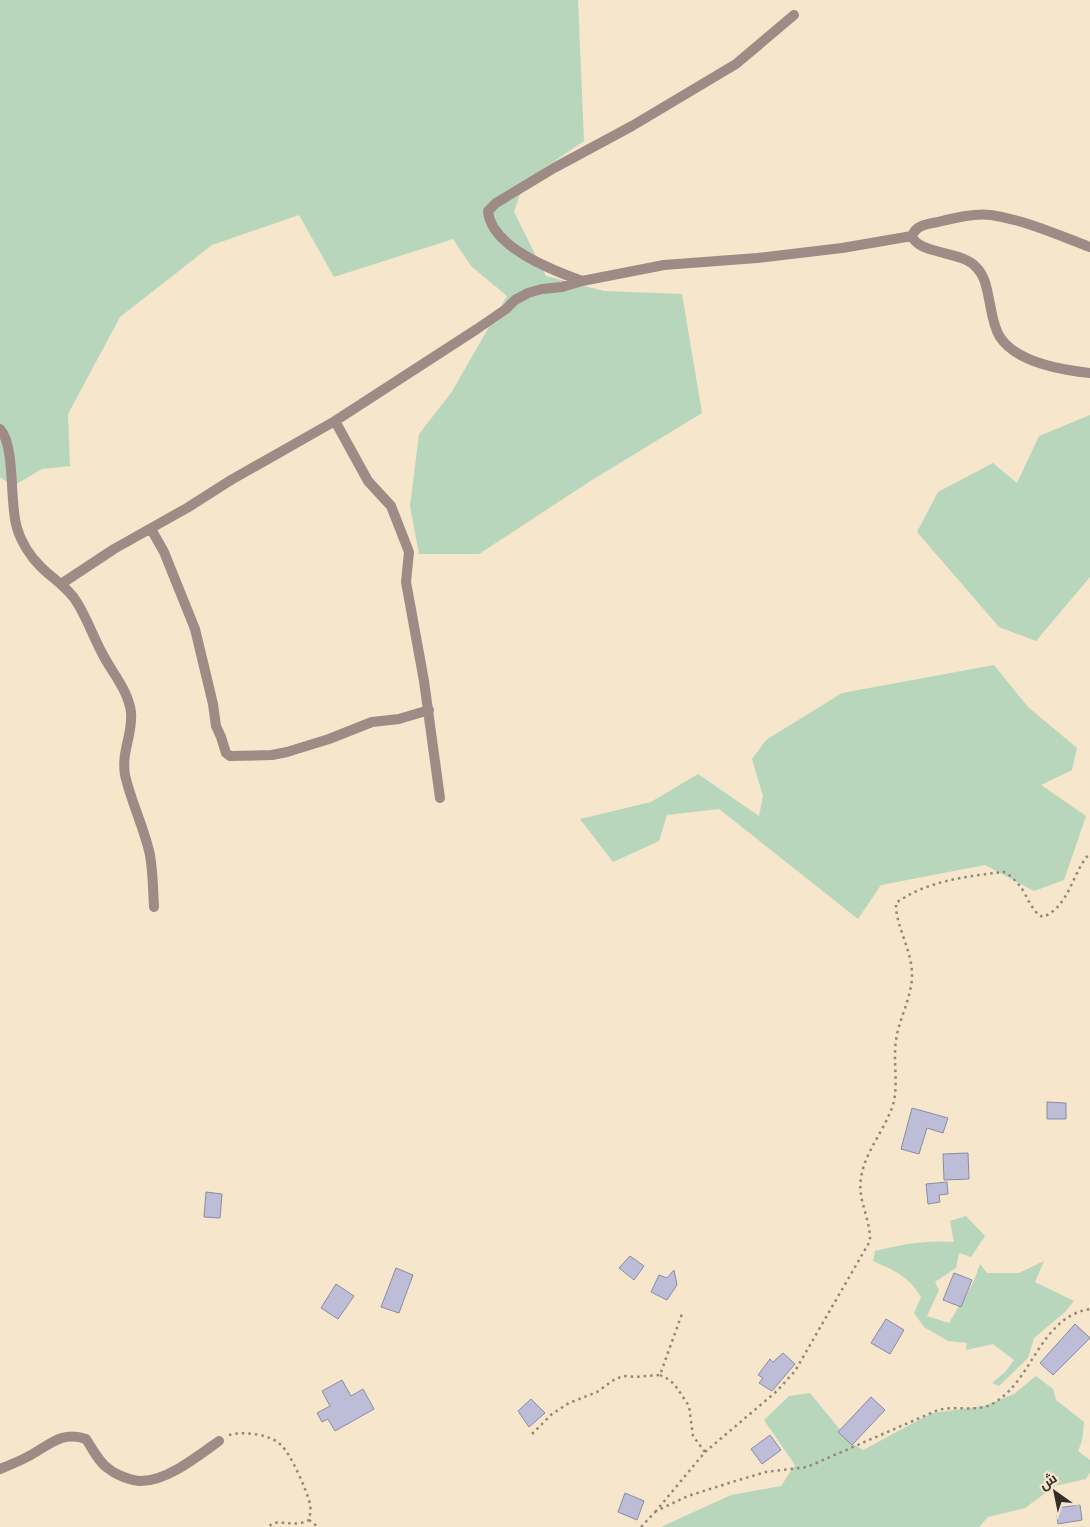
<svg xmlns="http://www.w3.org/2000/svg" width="1090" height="1527" font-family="'Work Sans',Cairo,sans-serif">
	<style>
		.green { fill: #b8d6bc }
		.building { fill: #bdbdd8; stroke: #8b8ba5 }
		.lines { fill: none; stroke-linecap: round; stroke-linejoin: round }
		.path { stroke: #928876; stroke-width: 2.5; stroke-dasharray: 2.5 4; stroke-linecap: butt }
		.street { stroke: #9f8b86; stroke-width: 10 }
	</style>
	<rect width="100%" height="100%" fill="#f5e6cc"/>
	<!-- green -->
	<path class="green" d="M0 0H578L584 141 524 182 514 212 546 276 604 291 682 294 702 413 592 480 479 554H419L410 506 419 434 451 393 507 296 471 266 453 239 334 277 299 215 212 245 120 317 68 414 70 466 42 469 13 486 0 477Z
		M1090 415V577L1036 641 999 627 917 532 938 492 993 463 1017 483 1039 436Z
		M994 665 1028 707 1077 748 1072 770 1041 785 1086 816 1064 880 1034 891 985 865 881 885 858 919 719 809 667 815 659 841 613 862 580 819 651 802 698 774 759 816 763 796 752 759 766 740 842 693Z
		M966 1216 985 1236 971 1257 959 1253 956 1268 935 1282 939 1290 927 1316 949 1323 973 1283 980 1264 987 1273H1019L1044 1261 1035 1282 1074 1301 1065 1312 1034 1338 1028 1358 999 1386 992 1383 1005 1372 1014 1360 993 1344 966 1350 967 1343 948 1341 924 1327 914 1313 921 1297C909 1276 893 1270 873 1261L875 1251C904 1244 925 1240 954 1242L950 1221Z
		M1036 1376 1053 1389 1056 1400 1084 1422 1082 1441 1078 1451 1090 1460V1472L1086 1479 1055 1486 1025 1508 988 1517 979 1527H661L731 1495 781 1486 795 1465 764 1420 789 1396 810 1393 851 1443 863 1450 932 1413 984 1406 1014 1394Z"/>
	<!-- building -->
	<path class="building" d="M1047 1102 1066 1103V1119H1047Z
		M912 1108 948 1118 943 1133 927 1128 919 1154 901 1149Z
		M968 1153 969 1179 944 1180 943 1154Z
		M947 1182 948 1194 939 1195 940 1202 928 1204 926 1184Z
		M206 1192 222 1194 220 1218 204 1217Z
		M630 1256 644 1266 634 1280 619 1268Z
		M396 1268 413 1275 399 1313 381 1307Z
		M674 1270 677 1285 667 1300 651 1292 659 1275 667 1278Z
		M954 1273 972 1280 961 1307 943 1300Z
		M336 1284 354 1296 338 1319 321 1308Z
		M886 1319 904 1330 890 1354 871 1343Z
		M1075 1324 1090 1338 1053 1375 1040 1363Z
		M783 1353 795 1364 772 1391 759 1383 763 1378 758 1375 770 1359 773 1362Z
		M342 1380 351 1396 363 1389 374 1409 335 1431 328 1419 322 1422 317 1413 330 1406 322 1391Z
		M871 1397 885 1410 852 1445 838 1432Z
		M531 1399 545 1413 529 1427 518 1411Z
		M770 1435 781 1450 762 1464 751 1449Z
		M625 1493 644 1501 637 1520 618 1512Z
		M1080 1505 1082 1520 1058 1524 1056 1508Z"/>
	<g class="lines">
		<!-- path -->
		<path class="path" d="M660 1375 668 1379 675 1385 689 1406 693 1436 705 1452 656 1511 688 1496 732 1482 766 1472 807 1467 938 1410C956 1405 977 1413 994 1403 1033 1380 1040 1317 1090 1309
			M532 1434 552 1414 569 1403 597 1392 615 1379 624 1376 635 1377 660 1375 683 1311
			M229 1435C244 1431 270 1434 281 1445 291 1454 307 1491 310 1504 311 1510 310 1515 309 1520 296 1527 286 1521 273 1523L268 1527
			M705 1452 777 1391 795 1371 870 1241C871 1220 857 1199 861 1178 865 1150 887 1128 894 1101 898 1081 893 1060 896 1040 899 1019 911 999 912 977 913 951 895 926 896 903 926 881 968 876 1004 872 1010 875 1015 880 1019 885 1027 894 1031 912 1043 917 1070 906 1072 872 1090 853
			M309 1520 318 1527
			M641 1527 656 1511"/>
		<!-- street -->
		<path class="street" d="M1090 247C1058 235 1025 220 991 215 974 213 954 218 938 222 927 224 916 225 912 236 918 254 961 251 975 266 986 276 987 291 990 304 992 315 994 328 1000 337 1016 362 1062 370 1090 373
			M582 281C552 270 491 247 488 211L496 203 554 168 632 126 736 64 794 15
			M335 421 368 481 391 506 409 552 406 582 424 681 440 798
			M0 429C16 447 9 503 17 528 21 542 31 557 41 567 53 579 69 588 78 604 87 619 93 636 101 651 111 672 128 689 131 712 133 735 121 751 125 775 131 802 144 827 150 855 153 872 153 890 154 907
			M151 529 164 552 195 629 213 704 216 726 221 737 226 753 230 756 272 755 287 752 329 739 372 722 399 719 429 710
			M61 584 114 549 187 508 231 480 335 421 477 329 506 309 515 300 528 293 542 289 562 287 582 281 664 265 757 258 842 248 912 236
			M0 1469C10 1465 20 1461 29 1456 48 1446 62 1430 86 1439 92 1448 99 1463 109 1469 116 1475 132 1481 141 1481 167 1481 198 1456 219 1441"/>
	</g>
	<!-- north arrow -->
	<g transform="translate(1055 1492) rotate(327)" stroke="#f5e6cc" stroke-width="4" paint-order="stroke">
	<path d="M0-4L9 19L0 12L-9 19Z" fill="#342f24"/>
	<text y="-8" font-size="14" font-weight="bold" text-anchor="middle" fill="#342f24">ش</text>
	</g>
</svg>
